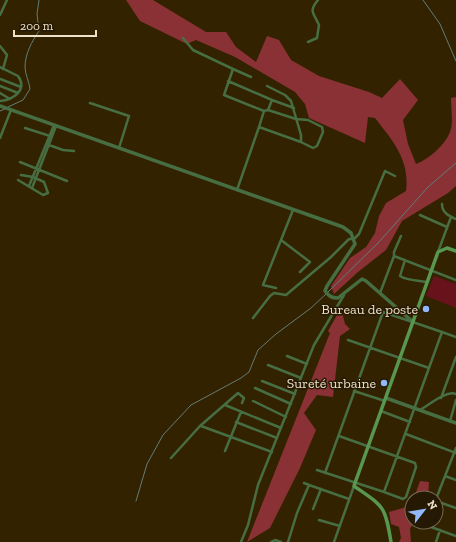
<svg xmlns="http://www.w3.org/2000/svg" width="456" height="542" font-family="'Zilla Slab',serif">
	<style>
		.green { fill: #68131b }
		.forest { fill: #893134 }
		.lines { fill: none; stroke-linecap: round; stroke-linejoin: round }
		.stream { stroke: #637d78; stroke-width: 1 }
		.minor { stroke: #476e42; stroke-width: 2.5 }
		.tertiary { stroke: #476e42; stroke-width: 3.5 }
		.secondary { stroke: #589750; stroke-width: 3.5 }
		.poi-dot { fill: #91b8fd; stroke: #251903; stroke-width: 1.5 }
		.labels { text-anchor: middle; dominant-baseline: central; stroke-width: 3; stroke-linejoin: round; paint-order: stroke }
		.poi-label { font-size: 14px; fill: #eee0c9; stroke: #251903; text-anchor: end }
	</style>
	<rect width="100%" height="100%" fill="#320"/>
	<!-- green -->
	<path class="green" d="M434 276 456 284V308L426 296Z"/>
	<!-- forest -->
	<path class="forest" d="M126 0H153L206 32H226L236 47 256 62 267 36 279 40 291 60 319 76 369 92 382 98 400 79 418 100 403 120 408 144 416 164C429 159 447 144 451 129 453 120 451 107 451 98L456 97V186L448 193 402 221 386 250 358 272 334 294 331 286 350 258 366 247 375 233 379 216 386 203 406 191C410 160 393 141 375 118L368 117 365 143 309 118 305 104 295 92 235 57 196 40 187 44 140 21Z
		M341 308 345 324 350 329 340 336 333 397 317 395 304 413 316 430 300 468 270 528 247 542 330 333 328 331Z
		M420 481 429 482 428 498H414Z
		M412 502V522H414L410 529 411 542H399L401 538 399 527 391 524 389 512 410 506Z"/>
	<g class="lines">
		<!-- stream -->
		<path class="stream" d="M423 0 440 24 456 61
			M8 107 23 100 30 89C29 81 25 74 25 67 25 54 32 41 39 31L37 14 39 0
			M0 111 5 109
			M328 292 378 243 428 187 456 163
			M136 501 147 464 163 435 191 405 241 378 249 372 258 350 276 334 311 308 326 294"/>
		<!-- minor -->
		<path class="minor" d="M0 15 7 0
			M183 38 193 50 233 69 224 95 264 111
			M308 42 317 38 319 25C314 13 308 12 318 0
			M0 46 7 55 3 69
			M0 67 18 76C28 90 13 100 0 101
			M233 69 251 77
			M0 79 21 87
			M228 81 272 100
			M0 86 18 93
			M0 93 10 99
			M90 103 129 116 119 148
			M268 110 272 100 294 108
			M259 127 264 111 268 110 296 119 308 120 322 127 323 132 317 146 313 148 301 142
			M25 128 50 136
			M0 138 11 110
			M49 145 63 150 74 151
			M20 162 67 181
			M18 180 43 195 48 193 44 182 33 177 21 175
			M29 186 54 125
			M32 188 56 126
			M237 190 259 127 301 142V135L291 101 285 95 267 86
			M442 204C442 213 449 216 456 219
			M420 215 447 227
			M281 240 310 262 300 272
			M438 252 451 217
			M394 256V252L401 236
			M405 260 400 276C408 281 417 280 427 282
			M276 288 263 285 293 210
			M380 293 394 256 456 280
			M253 318 270 296 274 293 286 295 331 257 349 239H354L359 234 385 171 395 176
			M442 332 456 337
			M348 340 429 368
			M287 356 307 364
			M268 365 301 378
			M262 381 295 394
			M255 388 291 404
			M354 391 385 401
			M441 398 456 357
			M253 401 286 417
			M225 405 281 428
			M420 410C429 405 446 390 456 394
			M381 411 410 422
			M450 421 456 400
			M236 422 277 438
			M201 426 272 452
			M406 434 456 453
			M339 436 415 463 416 467 406 497 403 499 384 492
			M225 451 241 412
			M171 458 200 426 238 393 244 398 242 403
			M317 470 384 492 442 332 383 312 325 473
			M445 476 456 480
			M304 483 309 485
			M436 499 456 448
			M436 501 456 508
			M313 509 321 489
			M319 520 340 526
			M428 522 431 527 456 536
			M241 542 248 525 258 485 314 345 344 295
			M271 542 275 540 281 542
			M288 542 297 513 309 485 349 499
			M334 542 354 486
			M436 542 440 530"/>
		<!-- tertiary -->
		<path class="tertiary" d="M0 106 343 227 351 233 355 244 327 286 325 291C329 296 331 298 338 298L362 279 366 281 413 322
			M386 398 456 423"/>
		<!-- secondary -->
		<path class="secondary" d="M391 542C385 505 384 507 354 486L355 483 438 252 447 248 456 251"/>
	</g>
	<!-- markers -->
	<g class="poi-dot">
		<circle cx="426" cy="309" r="4"/>
		<circle cx="384" cy="383" r="4"/>
	</g>
	<g class="labels">
		<!-- poi labels -->
		<g class="poi-label">
			<text x="418" y="309">Bureau de poste</text>
			<text x="376" y="383">Sureté urbaine</text>
		</g>
	</g>
	<!-- north arrow -->
	<g transform="translate(424 510) rotate(59)"><circle r="19" fill="#251903" stroke="#756952"/>
	<path d="M0-3L7 15L0 10L-7 15Z" fill="#91b8fd"/>
	<text y="-6" font-size="11" font-weight="bold" text-anchor="middle" fill="#eee0c9">N</text>
	</g>
	<!-- scale -->
	<path d="M14 30v6h82v-6" fill="none" stroke="#eee0c9" stroke-width="2"/>
	<text x="20" y="30" font-size="12" fill="#eee0c9" stroke="#251903" stroke-width="3" paint-order="stroke">200 m</text>
</svg>
